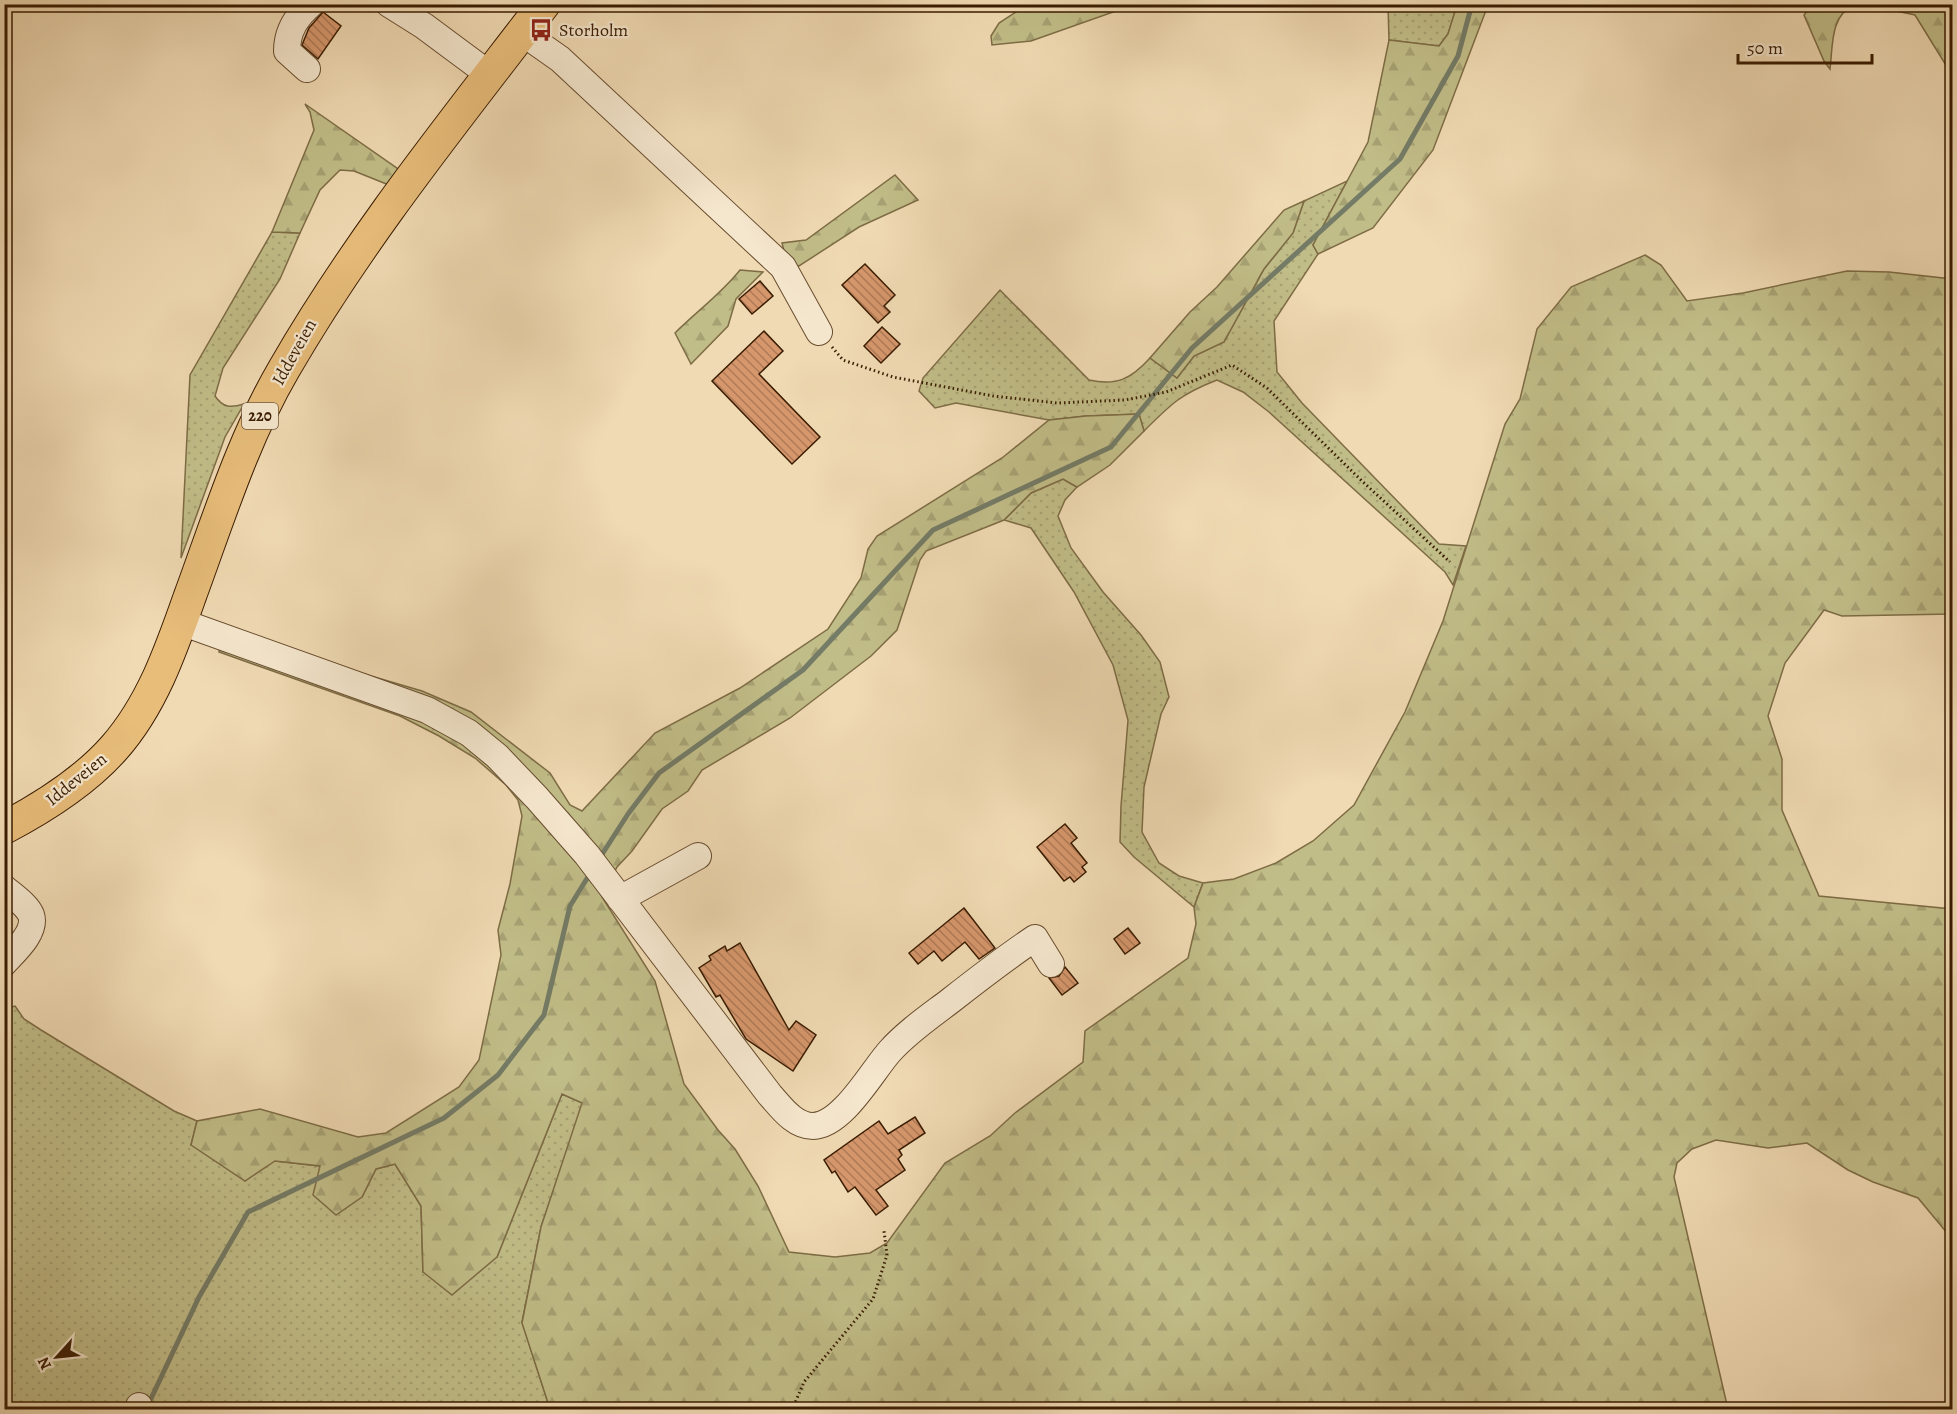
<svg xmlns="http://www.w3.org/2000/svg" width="1957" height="1414" font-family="Alegreya,serif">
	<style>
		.grass { fill: url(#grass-dots); stroke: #7e6c45; stroke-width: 1.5 }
		.forest { fill: url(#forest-firs); stroke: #7e6c45; stroke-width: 1.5 }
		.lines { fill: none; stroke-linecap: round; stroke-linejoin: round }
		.stream { stroke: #747b66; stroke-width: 5 }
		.building { fill: url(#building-back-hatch); stroke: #3a1c02; stroke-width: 1.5 }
		.minor-casing { stroke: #684c2e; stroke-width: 28 }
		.major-casing { stroke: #3a1c02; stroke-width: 34 }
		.path { stroke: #3a1c02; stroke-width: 3; stroke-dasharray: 1.5 3; stroke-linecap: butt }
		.minor { stroke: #f5e7ce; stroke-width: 26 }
		.major { stroke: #e8bd7a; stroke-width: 32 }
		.labels { text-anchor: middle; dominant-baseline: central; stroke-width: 4.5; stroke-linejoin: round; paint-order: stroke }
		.shield { fill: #f5e7ce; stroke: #72593f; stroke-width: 1.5 }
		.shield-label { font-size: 16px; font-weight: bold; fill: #3a1c02 }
		.poi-label { font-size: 18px; fill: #3a1c02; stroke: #f5e7ce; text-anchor: start }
		.street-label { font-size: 18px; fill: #3a1c02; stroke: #f5e7ce }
	</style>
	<defs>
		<pattern id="grass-dots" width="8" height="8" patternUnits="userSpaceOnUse" patternTransform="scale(1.5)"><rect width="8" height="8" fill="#c1bd88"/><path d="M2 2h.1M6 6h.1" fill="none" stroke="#a7a274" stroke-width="1.8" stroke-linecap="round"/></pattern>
		<pattern id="forest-firs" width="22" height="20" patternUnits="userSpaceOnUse" patternTransform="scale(1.5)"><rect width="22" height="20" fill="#c1bd88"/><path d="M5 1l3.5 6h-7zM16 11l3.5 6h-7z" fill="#a7a274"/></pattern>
		<pattern id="building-back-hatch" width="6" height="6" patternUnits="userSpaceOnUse" patternTransform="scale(1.5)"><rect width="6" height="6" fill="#d6976c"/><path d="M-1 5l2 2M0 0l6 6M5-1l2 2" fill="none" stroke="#af7a57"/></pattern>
	</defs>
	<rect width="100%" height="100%" fill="#f0dab3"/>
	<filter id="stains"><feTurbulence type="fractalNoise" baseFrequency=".00333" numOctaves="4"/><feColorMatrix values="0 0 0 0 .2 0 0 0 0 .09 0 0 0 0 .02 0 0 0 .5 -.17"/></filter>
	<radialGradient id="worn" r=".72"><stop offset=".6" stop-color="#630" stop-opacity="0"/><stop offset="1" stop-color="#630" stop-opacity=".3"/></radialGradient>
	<!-- grass -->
	<path class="grass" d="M1388 5H1457L1448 34 1439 46 1389 40Z
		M1347 181 1313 245 1318 254 1274 321 1277 372 1302 403 1439 544 1466 546 1453 585 1445 572 1269 412 1243 392 1217 380C1181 394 1172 403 1144 431L1139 414 1086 416 1049 420 956 403 935 408 919 391 923 378 1000 290 1089 380C1117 386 1131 379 1150 358L1177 378 1194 356 1224 342 1264 269 1293 233 1304 201Z
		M272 232 300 233 280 279 223 368 215 396C223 408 231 408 244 404L225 437 181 558 190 375Z
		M1063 479 1077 487 1065 500 1058 516 1071 548 1103 592 1141 635 1160 662 1169 697 1161 714 1144 787 1142 832 1159 863 1179 876 1203 883 1194 907 1134 857 1120 842 1121 806 1128 720 1113 665 1074 592 1031 528 1004 520 1031 493Z
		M15 1006 24 1019 41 1030 174 1111 197 1121 191 1145 275 1161 320 1166 362 1197 376 1169 395 1164 421 1206 423 1272 497 1257 562 1094 583 1103 541 1227 522 1322 550 1409H5L4 1009Z"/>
	<!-- forest -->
	<path class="forest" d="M1028 4H1133V5L1031 41 992 45 991 36 999 23Z
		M1457 5H1488L1433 150 1373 228 1318 254 1313 245 1368 142 1389 40 1439 46 1448 34Z
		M1812 5H1854C1830 16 1833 45 1830 69L1824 61 1804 15Z
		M1868 5H1952V75L1915 15Z
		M305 104 401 171 389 185 354 171 340 170 320 190 300 233 272 232 314 130 310 112Z
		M895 175 918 200 859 227 799 266 787 263 782 243 806 240Z
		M1304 201 1293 233 1264 269 1224 342 1194 356 1177 378 1150 358 1190 312 1217 287 1284 210Z
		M1645 255 1661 265 1687 301 1743 293 1847 271 1889 272 1952 279V614L1842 616 1824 610 1785 663 1768 716 1782 759V810L1819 896 1952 909V1239L1918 1198 1873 1182 1848 1170 1807 1143 1768 1148 1716 1140 1692 1149 1677 1163 1674 1177 1728 1409H550L522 1323 541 1227 582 1103 562 1094 497 1257 452 1295 423 1272 421 1206 395 1164 376 1169 362 1197 336 1215 313 1195 320 1166 275 1161 245 1181 191 1145 197 1121 260 1109 358 1137 386 1133 459 1087 479 1060 501 955 498 930 510 884 522 816 518 800 506 785 475 758 439 736 400 716 219 652 222 626 320 661 422 691 471 712 550 773 570 805 582 811 655 733 740 688 828 629 861 578 868 549 877 536 1002 458 1049 420 1086 416 1139 414 1144 431 1110 465 1077 487 1063 479 1031 493 1004 520 926 551 920 560 897 630 871 656 790 718 702 770 688 791 662 809 632 851 617 867 602 897 655 981 684 1084 718 1130 735 1149 758 1186 789 1252 835 1257 870 1253 887 1243 945 1163 990 1136 1015 1113 1083 1062 1085 1031 1188 958 1196 924 1194 907 1203 883 1234 879 1276 863 1313 841 1354 805 1405 712 1443 621 1505 424 1520 399 1537 329 1571 287Z
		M740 270 763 272 736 299 728 326 691 364 675 333C697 311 721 294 740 270Z"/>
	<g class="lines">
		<!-- stream -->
		<path class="stream" d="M599 859 628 814 659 773 803 670 933 530 1111 447 1192 348 1400 159 1458 56 1472 4
			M148 1405 199 1297 248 1212 444 1118 498 1075 544 1015 570 906 591 872"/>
	</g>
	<!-- building -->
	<path class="building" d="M323 12 341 26 318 59 302 45 309 28Z
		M865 264 895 295 884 306 890 312 878 323 842 285Z
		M760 281 773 296 752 314 739 299Z
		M882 327 900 344 881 363 864 346Z
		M764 331 783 351 759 374 820 437 792 464 712 381Z
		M1065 824 1077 838 1071 843 1087 863 1082 867 1086 872 1074 882 1070 877 1064 881 1037 847Z
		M964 908 995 948 979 959 965 942 942 961 934 951 918 964 909 953Z
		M1128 928 1140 943 1125 954 1114 939Z
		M740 943 789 1030 796 1021 816 1035 793 1071 746 1039 720 995 716 997 699 968 711 960 709 956 725 946 727 951Z
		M1065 967 1078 983 1062 995 1049 978 1059 976Z
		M915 1117 925 1133 899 1150 902 1155 898 1159 905 1170 876 1190 888 1206 876 1215 855 1187 848 1192 835 1171 832 1173 824 1160 879 1121 888 1134Z"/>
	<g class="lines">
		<!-- minor casing -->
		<g class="minor-casing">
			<path id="minor" d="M389 4 424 26 490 75
				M523 33 560 59 783 267 819 332
				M307 69 287 51C287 31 296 17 311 4
				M181 622 427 710 469 733 497 756 537 798 587 855 770 1095C781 1107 794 1126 813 1126 843 1125 872 1071 890 1051 907 1032 929 1017 950 1001 978 979 1005 958 1035 938L1051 964
				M4 888C12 895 27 905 31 915 37 932 14 952 4 963
				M620 899 698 856
				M138 1410 139 1406"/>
		</g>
		<!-- major casing -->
		<g class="major-casing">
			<path id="major" d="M4 828C44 807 84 782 114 748 152 705 171 650 190 596 218 520 243 439 284 369 359 239 453 123 544 4"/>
		</g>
		<!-- path -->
		<path class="path" d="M832 347 843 360 893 377 993 396 1057 403 1125 400 1166 392 1232 365 1267 388 1363 482 1450 562
			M792 1410 804 1382 873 1299 887 1255 884 1231"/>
		<!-- minor -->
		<use href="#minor" class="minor"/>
		<!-- major -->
		<use href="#major" class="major"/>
	</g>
	<!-- icons -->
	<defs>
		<g id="bus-bare" transform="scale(1.8)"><path d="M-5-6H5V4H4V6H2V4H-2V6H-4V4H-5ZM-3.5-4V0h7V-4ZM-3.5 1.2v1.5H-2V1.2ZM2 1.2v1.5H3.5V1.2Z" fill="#8f2418" stroke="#f5e7ce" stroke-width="2.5" paint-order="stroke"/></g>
	</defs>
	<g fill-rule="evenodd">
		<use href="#bus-bare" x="541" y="30"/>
	</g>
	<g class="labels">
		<!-- shield labels -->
		<rect class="shield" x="242" y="403" width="36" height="26" rx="4.5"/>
		<g class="shield-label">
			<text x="260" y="416">220</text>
		</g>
		<!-- poi labels -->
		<g class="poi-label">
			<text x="559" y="30">Storholm</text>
		</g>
		<!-- street labels -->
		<g class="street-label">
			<text transform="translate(294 352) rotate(-61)">Iddeveien</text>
			<text transform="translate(76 779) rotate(-39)">Iddeveien</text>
		</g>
	</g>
	<!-- margin -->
	<rect width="1957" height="1414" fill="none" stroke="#f0dab3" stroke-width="24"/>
	<rect x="6" y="6" width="1945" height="1402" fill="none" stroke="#3a1c02" stroke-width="3"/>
	<rect x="12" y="12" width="1933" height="1390" fill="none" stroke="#3a1c02" stroke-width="1.5"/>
	<!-- north arrow -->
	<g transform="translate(57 1357) rotate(243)" stroke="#f5e7ce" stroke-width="4.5" paint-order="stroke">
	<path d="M0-4.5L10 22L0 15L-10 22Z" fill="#3a1c02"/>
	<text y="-9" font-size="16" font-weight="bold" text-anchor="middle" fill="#3a1c02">N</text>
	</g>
	<!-- scale -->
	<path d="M1738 54v9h134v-9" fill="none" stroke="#3a1c02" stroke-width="3"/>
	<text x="1747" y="54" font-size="18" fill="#3a1c02" stroke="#f5e7ce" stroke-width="4.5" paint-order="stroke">50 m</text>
	<rect width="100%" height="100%" filter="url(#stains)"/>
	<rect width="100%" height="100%" fill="url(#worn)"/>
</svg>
